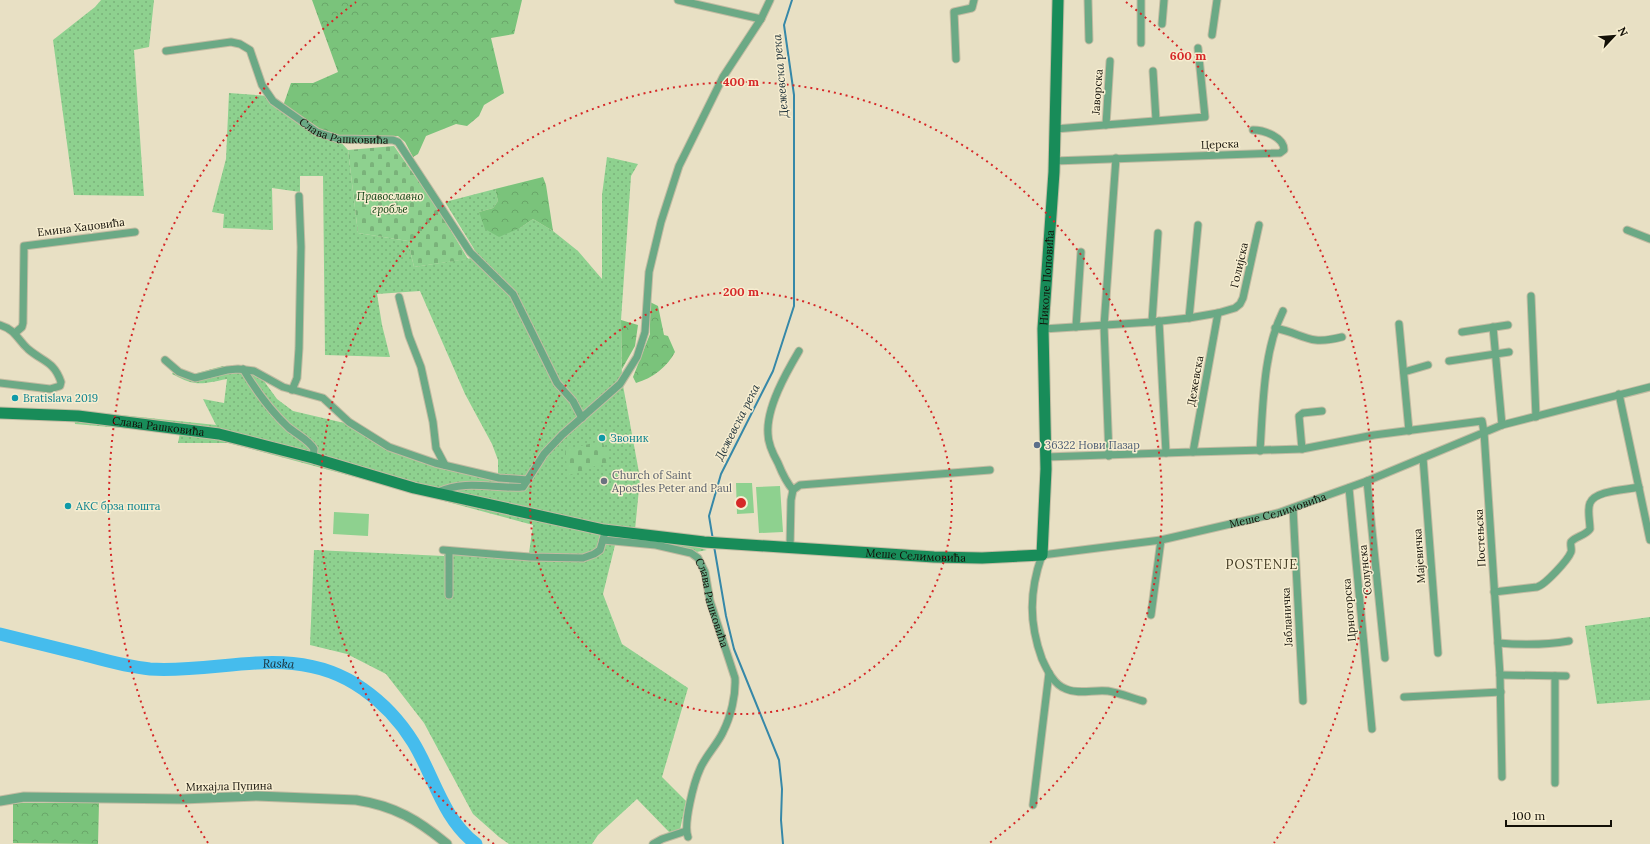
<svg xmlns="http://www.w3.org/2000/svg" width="1650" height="844" font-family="Lora,serif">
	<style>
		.grass { fill: url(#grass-dots) }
		.forest { fill: url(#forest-crowns) }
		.cemetery { fill: url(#cemetery-stones) }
		.park { fill: #8ed18f }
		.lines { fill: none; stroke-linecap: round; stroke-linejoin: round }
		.stream { stroke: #3688a8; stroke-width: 2 }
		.river { stroke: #45bced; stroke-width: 13 }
		.minor-casing { stroke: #c2bba2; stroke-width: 9 }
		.tertiary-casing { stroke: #c2bba2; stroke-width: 11 }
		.secondary-casing { stroke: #c2bba2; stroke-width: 13 }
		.minor { stroke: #6ba985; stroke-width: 7 }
		.tertiary { stroke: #6ba985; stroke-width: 9 }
		.secondary { stroke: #188c59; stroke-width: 11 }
		.ring { fill: none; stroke: #d62828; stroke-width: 2; stroke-dasharray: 2 4 }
		.culture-dot { fill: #0f9aa8; stroke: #f6edd0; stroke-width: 1.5 }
		.service-dot { fill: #5c6f8a; stroke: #f6edd0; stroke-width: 1.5 }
		.worship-dot { fill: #6b7280; stroke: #f6edd0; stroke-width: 1.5 }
		.labels { text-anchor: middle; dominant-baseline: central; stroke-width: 3; stroke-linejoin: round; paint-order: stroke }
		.street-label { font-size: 11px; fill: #131007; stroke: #f6edd0 }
		.park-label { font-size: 11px; font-style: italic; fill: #0d4112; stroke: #f6edd0 }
		.culture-label { font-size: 11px; fill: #0d838f; stroke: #f6edd0; text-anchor: start }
		.service-label { font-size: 11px; fill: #4e5e75; stroke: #f6edd0; text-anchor: start }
		.worship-label { font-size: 11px; fill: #5b616d; stroke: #f6edd0; text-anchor: start }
		.water-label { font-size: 12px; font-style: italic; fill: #1a2e37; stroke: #f6edd0 }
		.quarter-label { font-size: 13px; letter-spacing: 1px; fill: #413a22; stroke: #f6edd0 }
		.centre { fill: #d62828; stroke: #f6edd0; stroke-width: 2 }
		.ring-label { font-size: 12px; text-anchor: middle; font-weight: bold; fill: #d62828; stroke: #f6edd0; stroke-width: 3; stroke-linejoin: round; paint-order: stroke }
	</style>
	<defs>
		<pattern id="grass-dots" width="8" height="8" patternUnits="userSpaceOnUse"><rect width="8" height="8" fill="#8ed18f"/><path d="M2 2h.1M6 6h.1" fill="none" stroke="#7ab27a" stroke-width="1.8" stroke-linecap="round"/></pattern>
		<pattern id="forest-crowns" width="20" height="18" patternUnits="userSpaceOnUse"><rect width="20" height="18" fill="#7ac37b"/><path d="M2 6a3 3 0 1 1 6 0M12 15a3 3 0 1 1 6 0" fill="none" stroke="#69a669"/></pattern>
		<pattern id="cemetery-stones" width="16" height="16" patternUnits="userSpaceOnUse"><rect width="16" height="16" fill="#8ed18f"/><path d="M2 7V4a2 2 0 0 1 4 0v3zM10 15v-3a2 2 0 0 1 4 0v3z" fill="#7ab27a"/></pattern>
	</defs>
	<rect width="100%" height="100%" fill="#e8e0c4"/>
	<!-- grass -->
	<path class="grass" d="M101 0H154L149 47 134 50 144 196 74 195 53 40 95 7Z
		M229 93 269 96 338 139 348 150 358 233 408 241 414 267 479 257 445 202 495 189 498 201 493 208 479 212 520 228 533 219 553 231 578 251 602 279V195L607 157 638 164 631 176 621 320 622 380 640 478 635 530 707 550 691 553 616 541 603 594 622 644 688 688 662 777 686 801 680 830 670 833 637 799 598 835 592 844H509L499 837 473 814 424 723 386 674 347 654 310 645 314 550 444 556V548L529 553 533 525 244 447 228 443H178L180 433 75 424 73 410 216 425 203 399 224 403 227 379C201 384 196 387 172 374L176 367 193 374 223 366H248L262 371 261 377 277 399 293 411 353 425 384 445 498 477V460L492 444 465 394 420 291 377 294 382 325 390 357 325 355 323 176H300V192L272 188 273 230 223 228 224 214 212 212 226 159Z
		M1650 617V700L1597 704 1585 626Z"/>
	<!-- forest -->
	<path class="forest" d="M312 0H522L514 34 491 38 504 93 484 105 479 116 467 126 456 124 426 136 418 154 413 157 405 142 398 136H339L320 130 283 106 291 83H313L338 72Z
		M543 177 546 185 553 231 533 219 520 228 499 237 485 229 479 212 493 208 498 201 495 189Z
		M650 302 658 306 664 335 668 336 675 352C667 367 653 378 636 383L633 377 650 334Z
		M621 320 638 325 635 346 622 369Z
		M13 803H99L98 844 13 843Z"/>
	<!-- cemetery -->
	<path class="cemetery" d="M394 146 438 209 468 259 414 267 408 241 358 233 348 150Z
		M597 442 603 443 608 456 606 465H598L568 476 565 450Z"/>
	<!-- park -->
	<path class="park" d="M736 483H752L754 513 737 514Z
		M780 486 783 532 759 533 756 487Z
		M334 512 369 514 368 536 333 534Z"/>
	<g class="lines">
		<!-- stream -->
		<path class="stream" d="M713 540 709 516 721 474 773 371 794 306V95L784 25 792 0
			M714 546 726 616 734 649 779 760 782 789 781 820 783 844"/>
		<!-- river -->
		<path class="river" id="s1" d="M0 634C28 641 57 648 85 655 107 661 128 667 150 669 223 674 296 641 363 689 383 703 400 721 413 742 434 776 442 818 476 844"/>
		<!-- minor casing -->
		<g class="minor-casing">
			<g id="minor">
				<path d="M678 0 761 19"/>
				<path d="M1088 0 1089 40"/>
				<path d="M1141 0V43"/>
				<path d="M1162 24 1164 0"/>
				<path d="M1212 35 1217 0"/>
				<path id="s2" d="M166 51 231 42 240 44 250 50 262 85 273 101 317 132 338 139 393 140 398 142 470 252 513 294 557 383 573 401 582 418"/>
				<path d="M956 59 954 12 972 8 974 0"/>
				<path d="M1153 71 1156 120"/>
				<path d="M1106 125 1110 61"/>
				<path d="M1055 129 1205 117 1198 48"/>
				<path d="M1054 161 1280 153 1284 150C1284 137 1264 130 1253 130"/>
				<path d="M1627 230 1650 239"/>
				<path d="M1531 296 1536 417"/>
				<path d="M399 297 409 336 421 367 433 422 436 448 445 465"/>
				<path d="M1189 318 1198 225"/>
				<path d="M1159 321 1166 453"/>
				<path d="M1152 322 1158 233"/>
				<path d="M1399 324 1409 431"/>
				<path d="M0 325C16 330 17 339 28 349 43 362 54 361 61 382L60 386 50 389 0 383"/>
				<path d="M1076 327 1081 252"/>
				<path d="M1493 327 1502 425"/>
				<path d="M1275 328C1305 334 1307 346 1342 337"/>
				<path d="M1043 329 1152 322 1189 318 1218 313 1235 308 1240 304 1243 298 1259 225"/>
				<path d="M1462 332 1508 325"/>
				<path d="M15 333 22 327 23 323 24 246 135 232"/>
				<path d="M165 360 179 372 195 378 227 370 238 369 254 371 283 387 323 398 349 422 389 447 435 463 499 478 528 480"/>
				<path d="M1449 361 1509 352"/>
				<path d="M243 369C255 389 271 411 288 427 296 434 309 440 314 449L313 458"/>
				<path d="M1404 372 1428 365"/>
				<path d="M292 390 297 378 299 348 301 247 299 196"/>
				<path d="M1619 394 1650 540"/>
				<path d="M1302 449 1299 416 1303 413 1322 411"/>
				<path d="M1260 451C1263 406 1263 351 1283 311"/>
				<path d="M1193 452 1302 449 1374 435 1482 421 1484 432 1500 675 1502 777"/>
				<path d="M1109 456 1104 326 1116 158"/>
				<path d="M1046 457 1193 452 1218 313"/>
				<path d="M1423 458 1438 653"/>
				<path d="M1367 481 1385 658"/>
				<path d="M1349 488 1372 729"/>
				<path d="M793 490C786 482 782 473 778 463 773 454 768 444 768 434 766 408 786 373 799 351"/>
				<path d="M438 492C466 479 494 489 523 487L544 454 562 435 620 384 637 357 645 332 649 272 661 222 679 166 723 77 761 19 770 0"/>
				<path d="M1293 508 1303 701"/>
				<path id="s3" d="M603 540 656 545 691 553 698 558 705 572 710 601 735 678C736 695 731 716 723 732 717 745 706 755 700 769 694 782 683 824 688 837"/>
				<path d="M790 548 791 500 793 490 800 485 990 470"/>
				<path d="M443 550 530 557 583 558 594 554 600 550 604 536"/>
				<path d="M1494 592 1537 587C1545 585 1568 560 1571 552 1572 549 1570 545 1571 542 1576 536 1585 536 1590 529 1590 521 1587 510 1590 503 1595 490 1627 490 1639 487"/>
				<path d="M449 595V551"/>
				<path d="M1151 615 1161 540"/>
				<path d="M1498 643C1522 645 1546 645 1569 641"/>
				<path d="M1500 675 1566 676"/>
				<path d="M1555 676V783"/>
				<path d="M1404 697 1501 692"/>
				<path id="s4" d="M1143 701C1132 698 1120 693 1108 691 1095 689 1079 695 1066 689 1054 685 1047 670 1042 659 1029 623 1029 592 1042 555L1161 540 1278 513 1367 481 1502 425 1650 387"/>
				<path d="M1033 805 1049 673"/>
				<path d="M653 844 662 839 686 831"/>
			</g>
		</g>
		<!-- tertiary casing -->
		<g class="tertiary-casing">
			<path id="tertiary" d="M0 801 24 797 182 799 257 796 356 800C395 806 418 820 447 844"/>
		</g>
		<!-- secondary casing -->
		<g class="secondary-casing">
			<g id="secondary">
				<path id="s5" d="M0 413 78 416 219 434 313 458 414 488 604 530 704 542 934 557 982 558 1042 555 1046 469 1043 329 1054 172 1058 0"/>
			</g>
		</g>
		<!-- minor -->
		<use href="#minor" class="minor"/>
		<!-- tertiary -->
		<use href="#tertiary" class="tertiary"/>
		<!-- secondary -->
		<use href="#secondary" class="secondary"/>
	</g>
	<!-- distance rings -->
	<g class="ring">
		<circle cx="741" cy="503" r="211"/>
		<path d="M494 844A421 421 0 1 1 988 844"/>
		<path d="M208 843A632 632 0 0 1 356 2M1126 2A632 632 0 0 1 1274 843"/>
	</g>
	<!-- markers -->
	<g class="culture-dot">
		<circle cx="15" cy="398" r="4"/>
		<circle cx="602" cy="438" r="4"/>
		<circle cx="68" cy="506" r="4"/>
	</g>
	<circle class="service-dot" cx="1037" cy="445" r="4"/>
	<circle class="worship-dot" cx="604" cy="481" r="4"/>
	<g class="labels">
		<!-- street labels -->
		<g class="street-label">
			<text transform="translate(1097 92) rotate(-86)">Јаворска</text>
			<text stroke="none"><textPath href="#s2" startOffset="223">Слава Рашковића</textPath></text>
			<text transform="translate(1220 144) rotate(-2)">Церска</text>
			<text transform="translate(81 227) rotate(-7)">Емина Хаџовића</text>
			<text transform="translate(1239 265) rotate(-77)">Голијска</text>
			<text stroke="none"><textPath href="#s5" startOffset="1334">Николе Поповића</textPath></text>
			<text transform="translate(1195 381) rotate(-80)">Дежевска</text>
			<text stroke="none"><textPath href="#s5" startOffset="159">Слава Рашковића</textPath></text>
			<text stroke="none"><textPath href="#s4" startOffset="465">Меше Селимовића</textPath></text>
			<text transform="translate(1480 538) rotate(-93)">Постењска</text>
			<text stroke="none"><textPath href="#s5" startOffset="930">Меше Селимовића</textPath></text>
			<text transform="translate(1419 556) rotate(-94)">Мајевичка</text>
			<text transform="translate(1365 570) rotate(-96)">Солунска</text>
			<text stroke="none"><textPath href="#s3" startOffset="145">Слава Рашковића</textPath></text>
			<text transform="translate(1349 610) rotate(-95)">Црногорска</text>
			<text transform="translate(1287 617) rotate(-93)">Јабланичка</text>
			<text transform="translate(229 786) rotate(-1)">Михајла Пупина</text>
		</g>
		<!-- park labels -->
		<g class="park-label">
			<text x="390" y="196">Православно<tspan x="390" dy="13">гробље</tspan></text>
		</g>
		<!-- culture labels -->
		<g class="culture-label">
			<text x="23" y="398">Bratislava 2019</text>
			<text x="610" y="438">Звоник</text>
			<text x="76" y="506">АКС брза пошта</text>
		</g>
		<!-- service labels -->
		<g class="service-label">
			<text x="1045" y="445">36322 Нови Пазар</text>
		</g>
		<!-- worship labels -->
		<g class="worship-label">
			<text x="612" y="475">Church of Saint<tspan x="612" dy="13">Apostles Peter and Paul</tspan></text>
		</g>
		<!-- water labels -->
		<g class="water-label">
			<text transform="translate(780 76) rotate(-95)">Дежевска река</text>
			<text transform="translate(737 422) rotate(-63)">Дежевска река</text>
			<text stroke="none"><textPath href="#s1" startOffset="283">Raska</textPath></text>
		</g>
		<!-- quarter labels -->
		<g class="quarter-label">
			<text x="1262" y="564">POSTENJE</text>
		</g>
	</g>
	<circle cx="741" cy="503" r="6" class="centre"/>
	<g class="ring-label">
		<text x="1188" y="60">600 m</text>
		<text x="741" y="86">400 m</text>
		<text x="741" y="296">200 m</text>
	</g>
	<!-- north arrow -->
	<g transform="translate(1614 36) rotate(64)" stroke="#f6edd0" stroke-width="3" paint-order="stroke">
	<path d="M0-3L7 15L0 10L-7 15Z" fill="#131007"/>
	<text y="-6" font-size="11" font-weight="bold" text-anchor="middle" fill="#131007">N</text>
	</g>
	<!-- scale -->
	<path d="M1506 820v6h105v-6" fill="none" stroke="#131007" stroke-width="2"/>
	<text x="1512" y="820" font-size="12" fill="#131007" stroke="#f6edd0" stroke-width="3" paint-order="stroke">100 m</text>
</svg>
